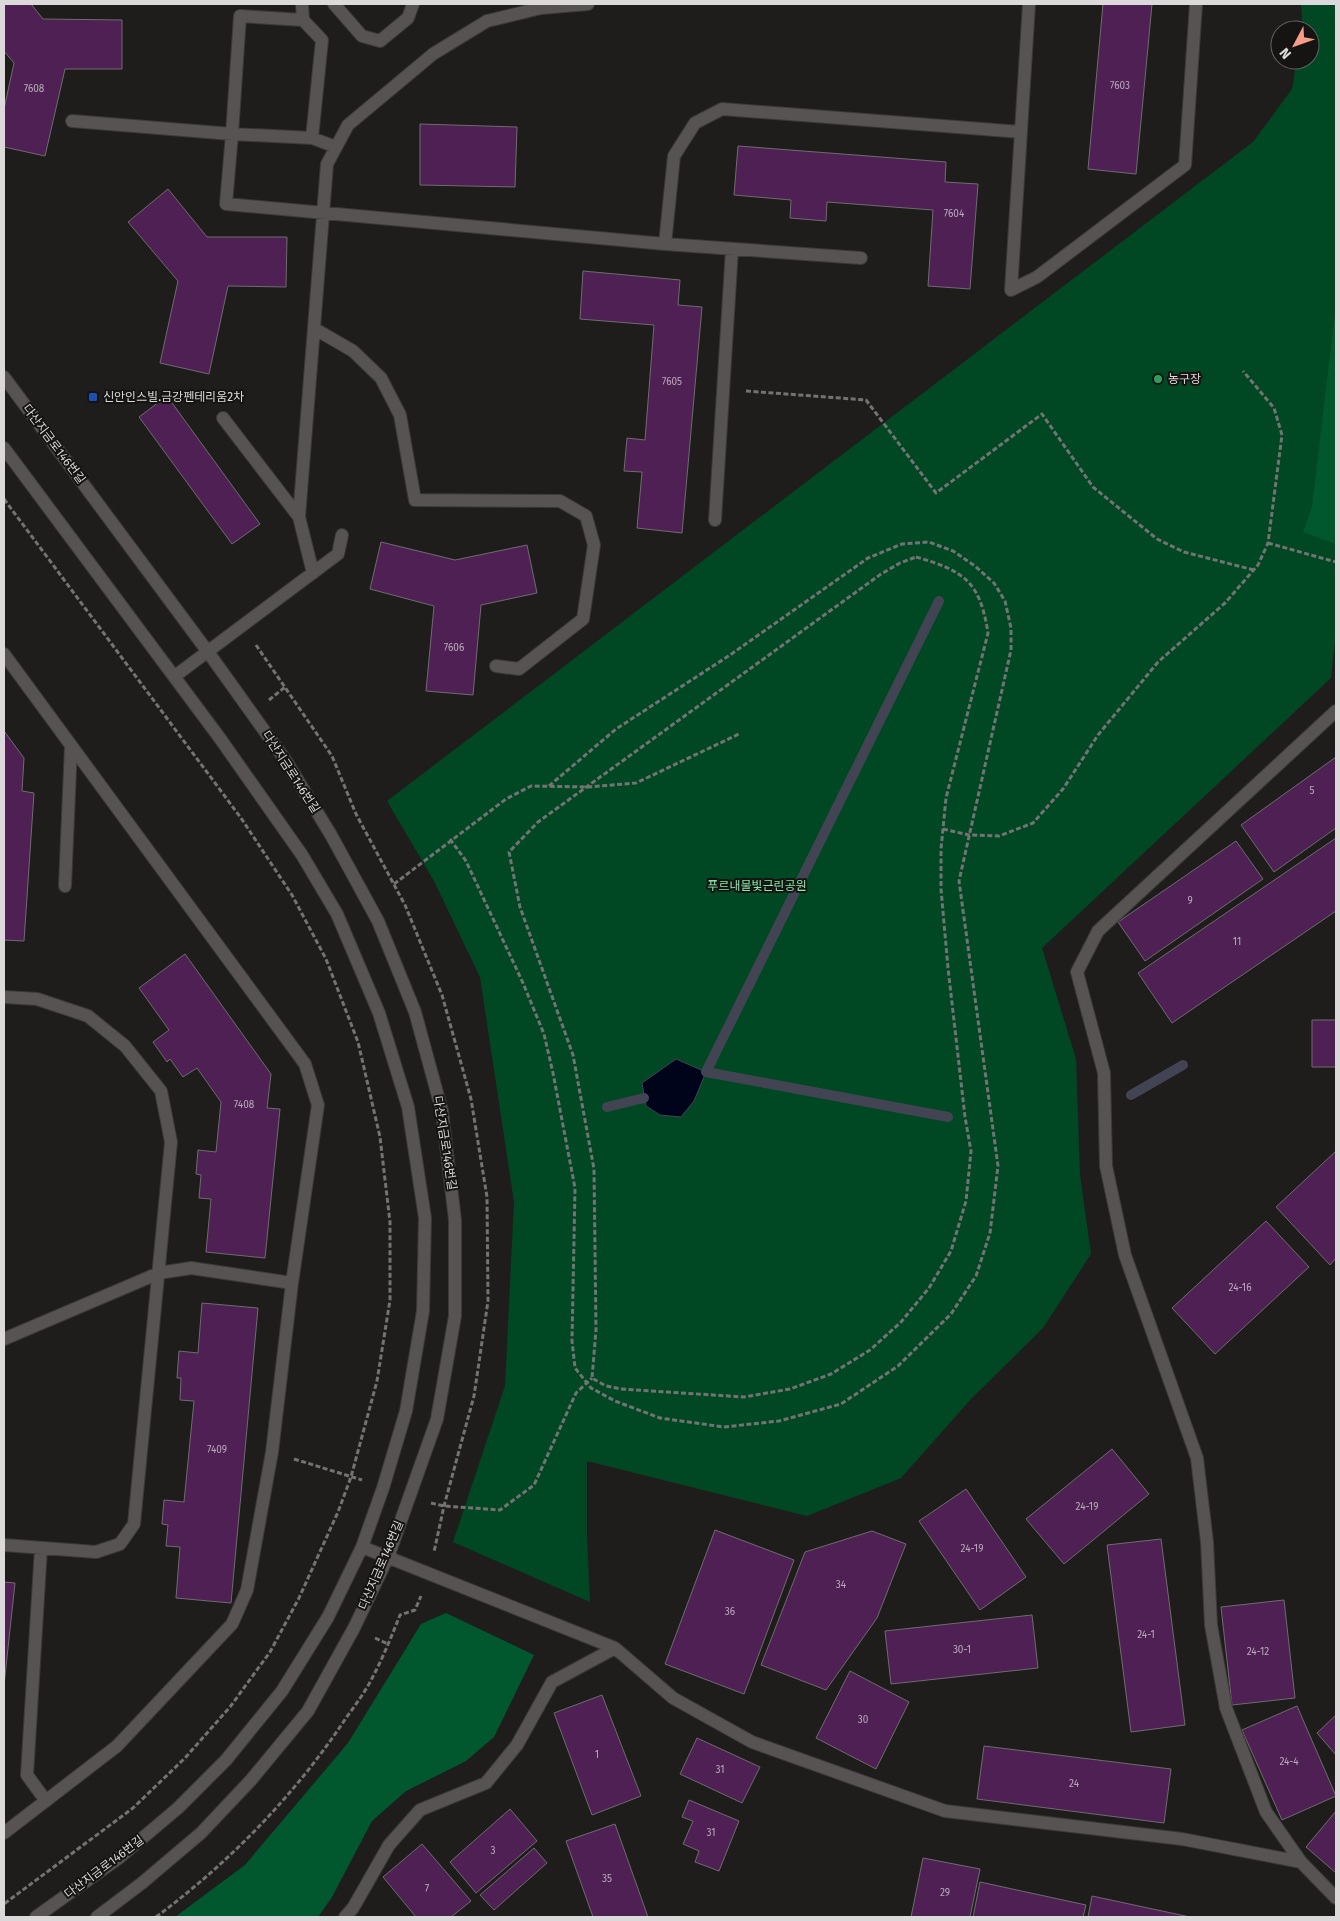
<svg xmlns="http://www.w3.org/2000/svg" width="1340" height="1921" font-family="'Fira Sans','Noto Sans KR',sans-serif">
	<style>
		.green { fill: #004823 }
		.forest { fill: #01582e }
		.water { fill: #00041a; stroke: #424453 }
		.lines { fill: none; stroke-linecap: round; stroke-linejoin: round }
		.stream { stroke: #424453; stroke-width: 10 }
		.building { fill: #4e2054; stroke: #6e6c6e }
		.minor-casing { stroke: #3b3a39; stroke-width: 14 }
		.path { stroke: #747272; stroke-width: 3; stroke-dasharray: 5 2.5; stroke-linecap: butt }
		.minor { stroke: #565352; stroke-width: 12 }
		.leisure-dot { fill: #2e9e5b; stroke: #161413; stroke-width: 2 }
		.transit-dot { fill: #1a4fb4; stroke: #161413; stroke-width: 2 }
		.labels { text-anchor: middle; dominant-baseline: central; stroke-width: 4; stroke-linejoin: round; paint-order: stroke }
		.number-label { font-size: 10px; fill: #b8abb8 }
		.poi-label { font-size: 12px; fill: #dbd9d9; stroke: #161413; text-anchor: start }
		.street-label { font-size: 12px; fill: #dbd9d9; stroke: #161413 }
		.park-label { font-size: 12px; fill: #83e7a5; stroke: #161413 }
	</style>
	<rect width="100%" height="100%" fill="#1f1d1c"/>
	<!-- green -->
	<path class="green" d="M1301 4H1336V631L1331 678 1042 948 1076 1059 1080 1175 1091 1254 1043 1328 971 1399 901 1478 807 1516 587 1461V1536L590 1602 453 1542 505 1386 514 1202 480 977 434 881 387 801 1253 142 1292 89 1297 60H1310V30H1303Z"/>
	<!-- forest -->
	<path class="forest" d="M1336 305V544L1303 532 1312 507Z
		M446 1613 534 1655 494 1737 466 1761 406 1791 372 1821 332 1897 318 1917H175L245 1865 348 1743 421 1624Z"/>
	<!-- water -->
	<path class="water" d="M676 1059 706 1072 694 1101 681 1117 660 1115 646 1106 642 1083Z"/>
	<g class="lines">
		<!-- stream -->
		<path class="stream" d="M939 601 706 1072 948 1117
			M1131 1095 1183 1065
			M607 1107 644 1098"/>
	</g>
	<!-- building -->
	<path class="building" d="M4 4H31L43 19 122 20V69H65L45 156 4 147V109L14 63 4 51Z
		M1103 4H1152L1136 174 1088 169Z
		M420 124 517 127 515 187 420 185Z
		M738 146 946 162 945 182 978 184 970 289 928 286 933 210 827 202 826 221 790 218 791 200 734 195Z
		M168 189 207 237H287L286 287 228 286 209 374 160 363 178 281 128 222Z
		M583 271 680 280 678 305 702 307 682 533 637 528 642 472 624 471 627 438 645 440 654 325 580 319Z
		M167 396 260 524 232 544 139 417Z
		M381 542 455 560 527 545 537 593 481 605 473 695 426 691 434 606 370 589Z
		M4 731 24 758 22 791 34 793 24 941 4 940Z
		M1336 757V828L1274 872 1241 825Z
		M1336 838V911L1172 1023 1138 973Z
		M1236 841 1263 879 1145 961 1118 922Z
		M185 954 271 1074 267 1108 280 1109 265 1258 206 1252 211 1199 199 1198 201 1175 196 1174 198 1150 216 1152 221 1102 197 1068 183 1077 170 1059 167 1062 153 1042 169 1030 139 988Z
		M1312 1020H1336V1067H1312Z
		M1336 1151V1258L1330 1265 1276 1207Z
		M1266 1221 1309 1267 1215 1354 1172 1308Z
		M202 1303 258 1308 231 1603 176 1598 180 1547 166 1546 168 1525 162 1524 164 1500 184 1502 194 1401 180 1400 181 1378H177L179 1351 198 1353Z
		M1112 1449 1149 1494 1064 1564 1026 1519Z
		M966 1489 1026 1577 980 1610 919 1521Z
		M715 1530 794 1560 744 1694 665 1664Z
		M872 1531 906 1544 877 1618 826 1690 761 1665 805 1552Z
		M1161 1539 1185 1725 1131 1732 1107 1545Z
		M4 1582 15 1583 4 1685Z
		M1284 1600 1295 1698 1232 1705 1221 1607Z
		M1032 1615 1038 1668 891 1684 885 1631Z
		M850 1671 909 1702 876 1769 816 1738Z
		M602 1695 641 1796 592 1815 554 1713Z
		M1297 1706 1336 1796 1282 1820 1242 1730Z
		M1336 1715V1755L1317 1733Z
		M697 1738 760 1767 742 1803 680 1774Z
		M984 1746 1171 1769 1164 1823 977 1799Z
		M689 1800 739 1821 719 1871 695 1862 699 1851 683 1844 693 1821 682 1817Z
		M510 1809 537 1841 476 1893 450 1862Z
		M1336 1811V1873L1306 1847Z
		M615 1824 648 1917H593L566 1841Z
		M422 1844 471 1901 451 1917H416L383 1877Z
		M534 1848 547 1863 494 1910 480 1895Z
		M923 1858 980 1869 970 1917H911Z
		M980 1882 1086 1905 1083 1917H973Z
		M1092 1896 1190 1917H1088Z"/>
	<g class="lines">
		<!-- minor casing -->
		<g class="minor-casing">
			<path id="minor" d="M302 4 303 20 322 40 312 138
				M334 4 362 36 380 41 408 18 413 4
				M1029 4 1011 290 1037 277 1185 165 1196 4
				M303 20 240 16 232 134 312 138 336 147
				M72 121 232 134 226 204 665 244 861 258
				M665 244 674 156 695 123 722 109 1021 132
				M315 329 353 351 381 378 400 415 415 500 560 501 586 516 594 545 583 619 519 669 496 666
				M4 377 208 652 286 761 331 835 378 921 415 1012 442 1111 455 1220V1316L437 1419 388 1557 354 1628 308 1711 251 1780 201 1833 142 1883 97 1917
				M223 418 299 517 313 573
				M4 448 219 737 302 855 337 914 379 1013 408 1107 425 1218 423 1311 406 1411 383 1488 362 1547 328 1617 282 1691 226 1760 178 1808 120 1857 36 1917
				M299 517 327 164 348 125 433 54 487 21 541 8 588 4
				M715 520 732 249
				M4 654 305 1064 318 1105 292 1283 272 1452 247 1590 232 1624 117 1746 4 1833
				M175 676 338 554 342 535
				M1336 711 1098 931 1077 972 1104 1073 1106 1166 1125 1255 1197 1458 1207 1542 1211 1625 1226 1708 1266 1812 1301 1862 1336 1898
				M65 886 71 746
				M4 997 37 999 88 1016 125 1046 161 1091 171 1142 134 1524 120 1544 96 1552 4 1545
				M4 1339 159 1273 191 1268 292 1283
				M362 1547 615 1648
				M41 1548 27 1775 46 1801
				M345 1917 353 1908 389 1845 420 1810 486 1783 517 1745 552 1682 615 1648 673 1698 752 1742 945 1811 1182 1839 1301 1862"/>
		</g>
		<!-- path -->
		<path class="path" d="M746 391 866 400 936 493 1042 414 1093 487 1157 539 1184 552 1254 570
			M4 499 241 818 292 895 326 959 358 1042 380 1137 390 1222V1300L377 1381 351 1477 338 1512 299 1598 270 1652 230 1707 185 1758 133 1808 4 1904
			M1268 543 1336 562
			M916 557C965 571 980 582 988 633L946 798 941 849V889L948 968 965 1117 971 1151 966 1201 951 1251 929 1288 901 1322 870 1350 831 1374 790 1389 744 1397 621 1389 606 1386 592 1378 596 1330 594 1169 573 1055 520 907 509 852 538 822 881 574 900 563Z
			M256 645 332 756 356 814 405 905 442 995 471 1099 487 1197 488 1301 474 1396 444 1506 434 1552
			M269 700 285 687
			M943 829 969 835 999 836 1033 823 1063 789 1098 735 1158 662 1225 603 1258 565 1268 543 1282 435 1274 408 1243 371
			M450 839 466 861 523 983 544 1034 553 1073 575 1188 572 1341 575 1368 591 1388 615 1401 660 1418 724 1427 779 1421 841 1404 898 1366 951 1314 976 1276 990 1233 998 1166 959 881 1011 650V628L1005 601 994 583 975 566 953 551 929 542 902 544 868 558 730 655 616 729 549 786
			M394 884 506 799 531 786 588 787 636 783 739 734
			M294 1459 362 1480
			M431 1503 444 1506 500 1510 534 1485 576 1393 592 1378
			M375 1638 388 1644
			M156 1917C230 1862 295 1795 346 1718 354 1707 362 1696 369 1684 381 1662 391 1638 400 1615L415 1610 421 1596"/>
		<!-- minor -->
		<use href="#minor" class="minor"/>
	</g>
	<!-- markers -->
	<circle class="leisure-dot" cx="1158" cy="379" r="5"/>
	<rect class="transit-dot" x="88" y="392" width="10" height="10" rx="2.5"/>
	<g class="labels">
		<!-- number labels -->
		<g class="number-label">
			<text x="1120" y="86">7603</text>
			<text x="34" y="89">7608</text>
			<text x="954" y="214">7604</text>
			<text x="672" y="382">7605</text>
			<text x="454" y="648">7606</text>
			<text x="1312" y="791">5</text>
			<text x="1190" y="901">9</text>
			<text x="1237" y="942">11</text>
			<text x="244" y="1105">7408</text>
			<text x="1240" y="1288">24-16</text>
			<text x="217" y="1450">7409</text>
			<text x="1087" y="1507">24-19</text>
			<text x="972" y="1549">24-19</text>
			<text x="841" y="1585">34</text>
			<text x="730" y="1612">36</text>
			<text x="1146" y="1635">24-1</text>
			<text x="962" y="1650">30-1</text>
			<text x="1258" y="1652">24-12</text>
			<text x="863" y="1720">30</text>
			<text x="597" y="1755">1</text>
			<text x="1289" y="1762">24-4</text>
			<text x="720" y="1770">31</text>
			<text x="1074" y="1784">24</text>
			<text x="711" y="1833">31</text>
			<text x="493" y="1851">3</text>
			<text x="607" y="1879">35</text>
			<text x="427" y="1889">7</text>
			<text x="945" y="1893">29</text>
		</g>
		<!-- poi labels -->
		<g class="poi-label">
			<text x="1168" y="379">농구장</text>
			<text x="103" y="397">신안인스빌.금강펜테리움2차</text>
		</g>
		<!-- street labels -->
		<g class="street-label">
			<text transform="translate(54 444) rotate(53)">다산지금로146번길</text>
			<text transform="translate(291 772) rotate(57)">다산지금로146번길</text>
			<text transform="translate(445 1143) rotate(81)">다산지금로146번길</text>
			<text transform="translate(381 1565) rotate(-67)">다산지금로146번길</text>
			<text transform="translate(104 1867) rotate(-37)">다산지금로146번길</text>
		</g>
		<!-- park labels -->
		<g class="park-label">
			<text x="757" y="886">푸르내물빛근린공원</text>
		</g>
	</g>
	<!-- border -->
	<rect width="1340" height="1921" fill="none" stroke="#dbd9d9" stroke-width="10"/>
	<!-- north arrow -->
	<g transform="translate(1295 45) rotate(229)"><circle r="24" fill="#161413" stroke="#656362"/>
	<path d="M0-4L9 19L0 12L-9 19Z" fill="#f49e89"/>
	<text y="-8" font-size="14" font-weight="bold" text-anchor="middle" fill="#dbd9d9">N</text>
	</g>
</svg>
